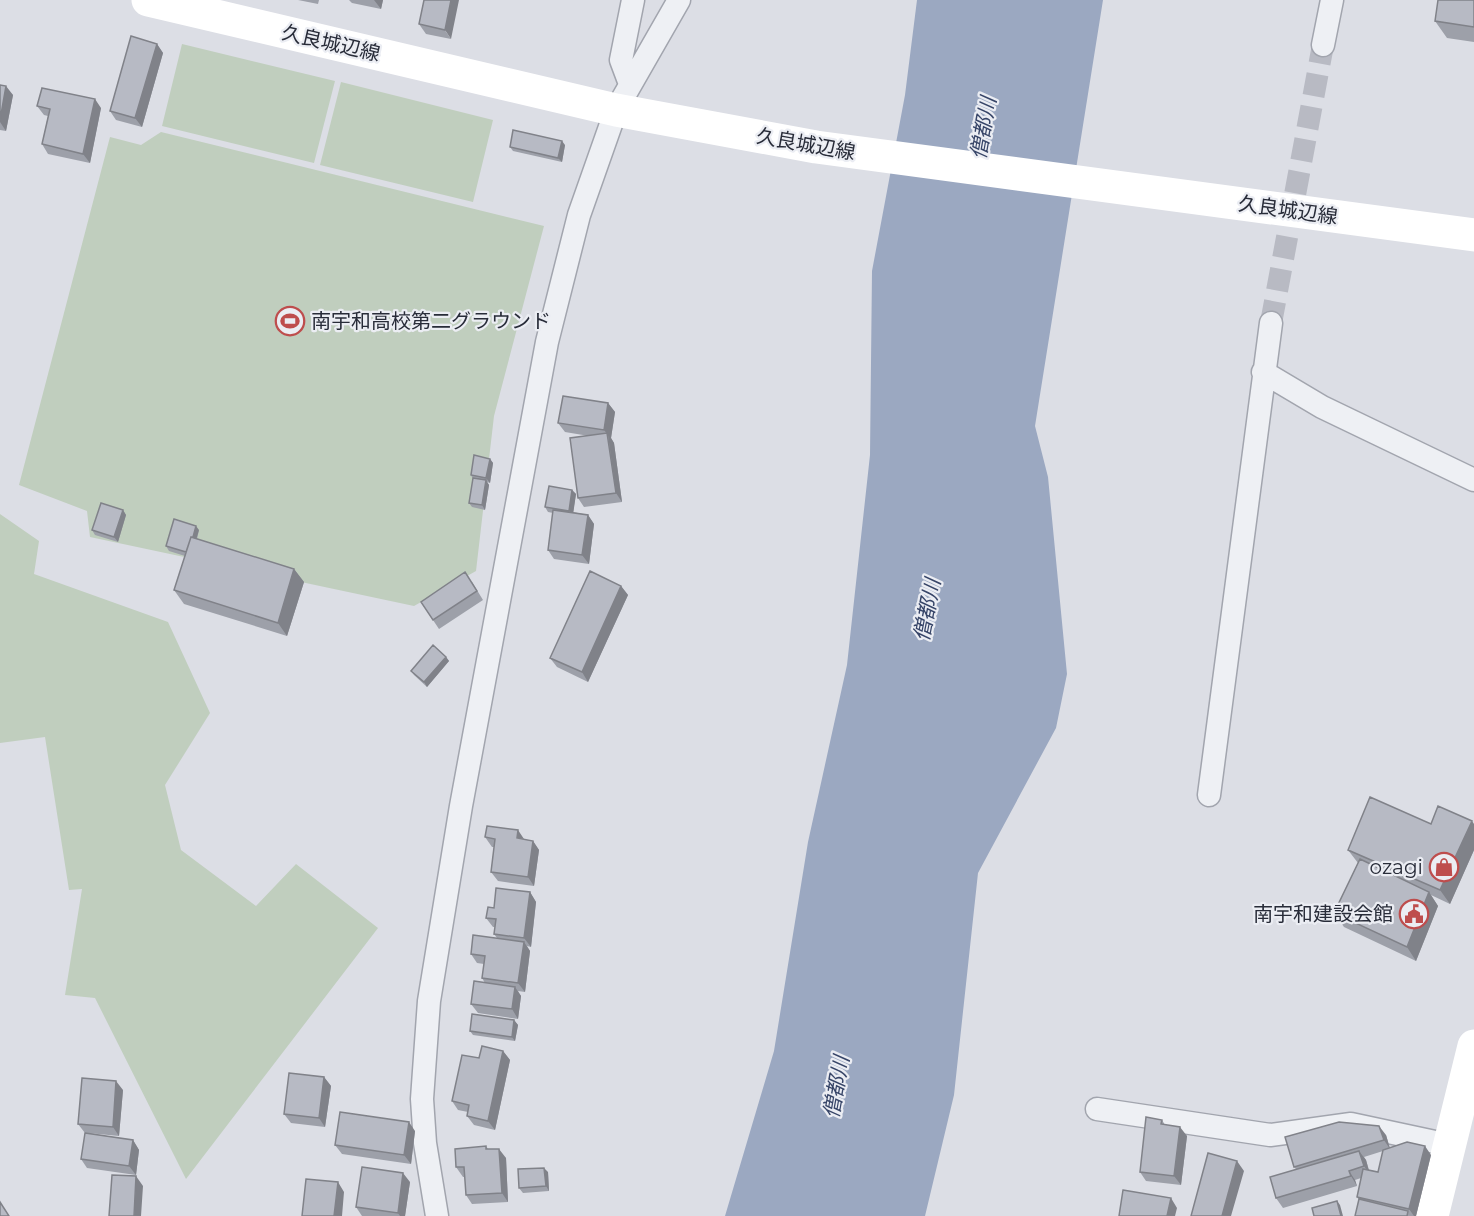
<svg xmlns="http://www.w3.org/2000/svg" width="1474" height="1216" font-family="Montserrat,'Noto Sans JP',sans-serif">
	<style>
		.green { fill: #c0cebe }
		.water { fill: #9ba8c1 }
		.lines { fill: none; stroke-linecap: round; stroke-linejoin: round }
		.minor-tunnel { stroke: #b8bac3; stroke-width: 22; stroke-dasharray: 22 11; stroke-linecap: butt }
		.minor-casing { stroke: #a2a5ae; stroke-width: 25 }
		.minor { stroke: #eef0f4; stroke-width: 22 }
		.secondary { stroke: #fff; stroke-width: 33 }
		.wall { fill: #9da0a9; fill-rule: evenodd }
		.shaded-wall { fill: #808289 }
		.building { fill: #b7bac4; stroke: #808289; stroke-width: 1.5 }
		.labels { text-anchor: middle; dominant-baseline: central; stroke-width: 4.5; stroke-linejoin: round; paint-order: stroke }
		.street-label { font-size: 20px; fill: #282c39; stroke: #ebedf3 }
		.poi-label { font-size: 20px; fill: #282c39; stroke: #ebedf3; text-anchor: end }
		.water-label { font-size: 21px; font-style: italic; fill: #374568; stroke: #ebedf3 }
	</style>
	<rect width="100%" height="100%" fill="#dcdee5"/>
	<!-- green -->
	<path class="green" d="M182 44 335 81 314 163 162 126Z
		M341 82 493 120 473 202 320 165Z
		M161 132 544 226 494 416 476 571 414 606 90 537 87 511 19 485 110 137 141 145Z
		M0 514 39 541 34 574 168 622 210 713 165 785 181 850 256 906 296 864 378 928 186 1179 95 998 65 995 82 889 69 890 45 737 0 743Z"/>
	<!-- water -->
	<path class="water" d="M917 0H1103L1035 426 1048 477 1067 674 1056 728 978 873 954 1095 925 1216H725L774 1051 808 842 847 665 870 455 872 271 905 95Z"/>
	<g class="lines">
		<!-- minor-tunnel -->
		<path class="minor-tunnel" d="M1271 323 1323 45"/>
		<!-- minor casing -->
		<g class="minor-casing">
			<path id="minor" d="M1323 45 1332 0
				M630 84 621 60 633 0
				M1263 372 1322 407 1474 480
				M1209 795 1271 323
				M1097 1109 1270 1135 1351 1124 1449 1145
				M437 1216 425 1143 422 1099 429 1001 461 806 547 342 579 215 616 110 679 0"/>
		</g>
		<!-- minor -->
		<use href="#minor" class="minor"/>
		<!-- secondary -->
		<path class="secondary" d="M148 0 616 110 816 147 1474 235
			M1432 1216 1474 1046"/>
	</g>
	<!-- wall -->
	<path class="wall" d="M298 0H319L318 4Z
		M349 0H383L381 9 352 3Z
		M424 0 451 39 426 34 419 24Z
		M1474 0V42L1447 38 1435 21Z
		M157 44 163 53 142 127 116 120 110 111Z
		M0 85 13 95 6 131 0 130Z
		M37 106 101 108 90 163 48 154 42 144 48 116 44 115Z
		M565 145 562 162 513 151 510 147Z
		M608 403 615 412 611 438 614 443 622 502 584 507 578 498 589 436 565 432 558 423Z
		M490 459 493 463 490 483 487 482 489 485 485 510 472 507 469 503 473 479 471 475Z
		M572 490 576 494 573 512 588 515 594 524 589 564 554 559 548 550 553 513 548 512 545 507Z
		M123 510 126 515 118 542 95 535 92 530Z
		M199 530 197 539 294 569 304 582 287 636 184 604 174 590 185 556 169 551 166 546Z
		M472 582 483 600 439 629 421 602Z
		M621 586 628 595 588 682 557 667 550 658Z
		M446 657 449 661 427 687 414 675 411 671Z
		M1431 824H1474V850L1450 904 1431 895 1438 906 1416 961 1344 927 1334 913 1358 863 1348 850Z
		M485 837 533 841 539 850 534 886 498 881 491 872 494 847H492Z
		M530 892 536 902 531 947 527 946 530 951 525 992 518 991 521 996 518 1019 478 1013 471 1004 485 983 482 978 484 964 477 963 471 954 497 938 494 934 495 927H493L486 918 494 908Z
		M514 1020 518 1025 515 1041 473 1035 470 1031Z
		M503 1051 510 1060 495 1130 474 1125 467 1116 468 1112 458 1110 452 1101 479 1058Z
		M324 1077 331 1086 325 1127 291 1123 284 1114Z
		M123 1090 119 1136 88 1133 133 1140 139 1150 136 1175 87 1168 81 1159 85 1133 78 1124Z
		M1162 1120 1165 1125 1187 1136 1181 1185 1146 1181 1140 1172Z
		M415 1131 411 1164 342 1154 335 1145Z
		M1386 1135 1390 1148 1431 1155 1416 1216H1355L1359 1200 1357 1197 1361 1178 1355 1180 1357 1186 1283 1208 1276 1198 1296 1169 1294 1167ZM1383 1151 1378 1172 1369 1170 1366 1160 1364 1157Z
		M486 1146 488 1149 506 1158 508 1202 472 1204 466 1195 465 1177H463L456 1167Z
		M548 1172 549 1191 523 1193 519 1188Z
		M410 1182 405 1216H362L356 1207Z"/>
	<!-- shaded-wall -->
	<path class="shaded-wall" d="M374 0H383L381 9Z
		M451 0H459L451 39 445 30Z
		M157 44 163 53 142 127 135 118Z
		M6 86 13 95 6 131 0 122V120Z
		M95 99 101 108 90 163 83 154Z
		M562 141 565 145 562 162 558 158Z
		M608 403 615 412 611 438 614 443 622 502 616 493 608 435 604 430Z
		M490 459 493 463 490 483 486 478Z
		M486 480 489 485 485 510 482 505Z
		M572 490 576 494 573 515 569 511Z
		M123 510 126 515 118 542 114 537Z
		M588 515 594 524 589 564 582 555Z
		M196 526 199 530 191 557 188 553Z
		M294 569 304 582 287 636 278 623Z
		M621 586 628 595 588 682 582 672Z
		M446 657 449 661 427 687 424 682Z
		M1472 821 1474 824V850L1450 904 1440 890Z
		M518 830 524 839 517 838Z
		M533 841 539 850 534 886 528 877Z
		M530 892 536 902 531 947 524 938Z
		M1429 892 1438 906 1416 961 1407 947Z
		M524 942 530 951 525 992 518 983Z
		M515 987 521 996 518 1019 512 1009Z
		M514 1020 518 1025 515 1041 512 1037Z
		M503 1051 510 1060 495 1130 488 1121Z
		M324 1077 331 1086 325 1127 319 1118Z
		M116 1081 123 1090 119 1136 113 1127Z
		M409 1122 415 1131 411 1164 404 1155Z
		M1379 1126 1386 1135 1390 1149 1384 1140Z
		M1180 1127 1187 1136 1181 1185 1174 1176Z
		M133 1140 139 1150 136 1175 129 1166Z
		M1425 1146 1431 1155 1416 1216H1414L1409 1209Z
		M499 1149 506 1158 508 1202 502 1193Z
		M1359 1151 1366 1160 1370 1175 1364 1166Z
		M1237 1161 1244 1171 1231 1216H1222Z
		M544 1168 548 1172 549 1191 546 1186Z
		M1349 1171 1355 1180 1357 1186 1351 1176Z
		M403 1173 410 1182 405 1216H400L398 1213Z
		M136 1176 143 1186 141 1216H134Z
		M338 1182 344 1192 342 1216H334Z
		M1171 1198 1177 1208 1175 1216H1167Z
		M1337 1201 1340 1205 1343 1216H1341Z"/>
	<!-- building -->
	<path class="building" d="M424 0H451L445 30 419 24Z
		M1438 0H1474V27L1435 21Z
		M131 36 157 44 135 118 110 111Z
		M0 85 6 86 0 120Z
		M42 88 95 99 83 154 42 144 50 109 37 106Z
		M513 130 562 141 558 158 510 147Z
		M563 396 608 403 604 430 558 423Z
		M607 433 616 493 578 498 570 438Z
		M474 455 490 459 486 478 471 475Z
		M473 478 486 480 482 505 469 503Z
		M549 486 572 490 569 511 545 507Z
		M101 503 123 510 114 537 92 530Z
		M553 510 588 515 582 555 548 550Z
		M174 519 196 526 193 537H191L186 552 166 546Z
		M191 537 294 569 278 623 174 590Z
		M590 571 621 586 582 672 550 658Z
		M465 572 477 591 433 620 421 602Z
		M433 645 446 657 424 682 411 671Z
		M1370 797 1431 824 1438 806 1472 821 1440 890 1348 850Z
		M487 826 518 830 517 838 533 841 528 877 491 872 495 839 485 837Z
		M1360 859 1429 892 1407 947 1334 913Z
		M496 888 530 892 524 938 494 934 496 919 486 918 488 907 494 908Z
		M473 935 524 942 518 983 482 978 485 956 471 954Z
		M474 981 515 987 512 1009 471 1004Z
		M472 1014 514 1020 512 1037 470 1031Z
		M482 1046 503 1051 488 1121 467 1116 469 1105 452 1101 462 1055 479 1058Z
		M289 1073 324 1077 319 1118 284 1114Z
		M82 1078 116 1081 113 1127 78 1124Z
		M340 1112 409 1122 404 1155 335 1145Z
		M1146 1117 1162 1120 1161 1124 1180 1127 1174 1176 1140 1172Z
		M1339 1122 1379 1126 1384 1140 1294 1167 1285 1137Z
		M85 1133 133 1140 129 1166 81 1159Z
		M1407 1142 1425 1146 1409 1209 1357 1197 1363 1169 1378 1172 1383 1150Z
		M486 1146V1149H499L502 1193 466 1195 464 1167H456L455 1149Z
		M1359 1151 1364 1166 1349 1171 1351 1176 1276 1198 1270 1177Z
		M1208 1153 1237 1161 1222 1216H1191Z
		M362 1167 403 1173 398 1213 356 1207Z
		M544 1168 546 1186 519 1188 518 1169Z
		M112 1175 136 1176 134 1216H109Z
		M306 1179 338 1182 334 1216H302Z
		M1123 1190 1171 1198 1167 1216H1119Z
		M1359 1199 1408 1211 1407 1216H1355Z
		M1337 1201 1341 1216H1314L1312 1208Z
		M0 1202 9 1216H0Z"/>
	<!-- icons -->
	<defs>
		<g id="stadium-ring" transform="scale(1.5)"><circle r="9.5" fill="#ebedf3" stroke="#be4d4d" stroke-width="1.5"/><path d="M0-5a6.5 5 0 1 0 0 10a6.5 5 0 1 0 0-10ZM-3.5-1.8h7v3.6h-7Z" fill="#be4d4d"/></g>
		<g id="shop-ring" transform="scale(1.5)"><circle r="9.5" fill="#ebedf3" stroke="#be4d4d" stroke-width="1.5"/><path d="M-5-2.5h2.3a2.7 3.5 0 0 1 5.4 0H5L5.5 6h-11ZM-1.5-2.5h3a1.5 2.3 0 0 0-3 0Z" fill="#be4d4d"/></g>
		<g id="civic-ring" transform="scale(1.5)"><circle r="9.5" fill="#ebedf3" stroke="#be4d4d" stroke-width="1.5"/><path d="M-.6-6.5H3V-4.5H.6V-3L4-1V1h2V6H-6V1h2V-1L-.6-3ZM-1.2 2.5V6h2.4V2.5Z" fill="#be4d4d"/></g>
	</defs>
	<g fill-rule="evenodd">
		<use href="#stadium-ring" x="290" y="321"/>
		<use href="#shop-ring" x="1444" y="867"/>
		<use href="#civic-ring" x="1414" y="914"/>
	</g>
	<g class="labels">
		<!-- street labels -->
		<g class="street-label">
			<text transform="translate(331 43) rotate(13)">久良城辺線</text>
			<text transform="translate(806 144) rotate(10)">久良城辺線</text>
			<text transform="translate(1288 210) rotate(8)">久良城辺線</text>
		</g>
		<!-- poi labels -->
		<g class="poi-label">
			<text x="311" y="321" text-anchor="start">南宇和高校第二グラウンド</text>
			<text x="1423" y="867">ozagi</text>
			<text x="1393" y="914">南宇和建設会館</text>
		</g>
		<!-- water labels -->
		<g class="water-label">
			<text transform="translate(983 128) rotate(-80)">僧都川</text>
			<text transform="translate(927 610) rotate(-79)">僧都川</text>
			<text transform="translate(836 1087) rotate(-80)">僧都川</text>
		</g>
	</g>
</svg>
